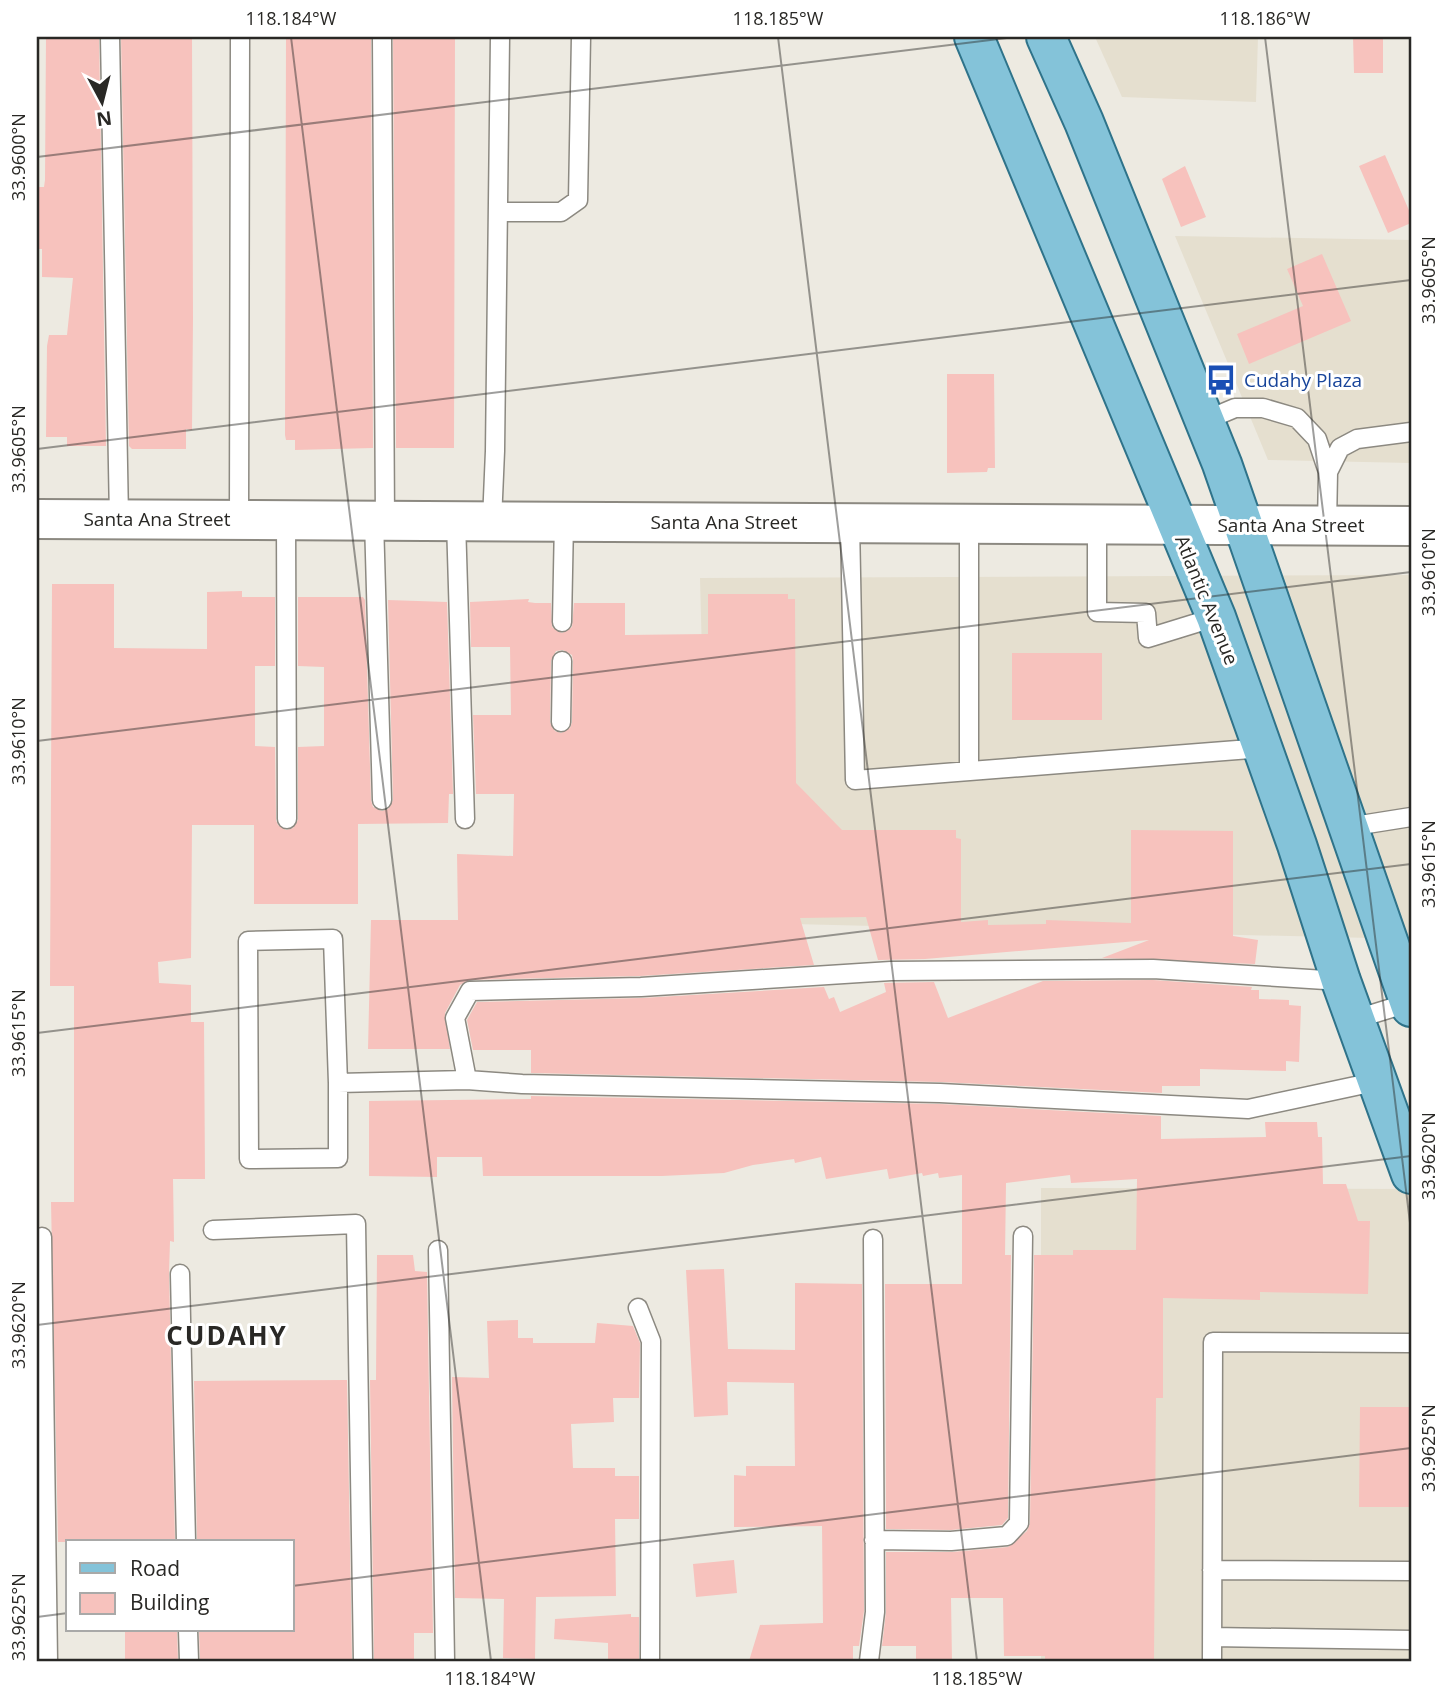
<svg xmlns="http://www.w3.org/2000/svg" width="1448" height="1698" font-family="'Open Sans',sans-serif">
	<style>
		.built { fill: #e5dfcf }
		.building { fill: #f7c2bd; fill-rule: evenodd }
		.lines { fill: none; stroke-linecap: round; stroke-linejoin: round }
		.service-casing { stroke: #8c8981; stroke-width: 21 }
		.tertiary-casing { stroke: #8c8981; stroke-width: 42 }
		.primary-casing { stroke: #2f738a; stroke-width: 42 }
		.service { stroke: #fff; stroke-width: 18 }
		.tertiary { stroke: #fff; stroke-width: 38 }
		.primary { stroke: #84c3d9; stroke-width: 38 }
		.ticks { fill: none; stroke: #292825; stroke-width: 2; stroke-opacity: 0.45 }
		.labels { text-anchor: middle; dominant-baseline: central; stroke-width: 6; stroke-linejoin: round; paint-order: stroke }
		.transit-label { font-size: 19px; fill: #164399; stroke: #fff; text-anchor: start }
		.street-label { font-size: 19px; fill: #292825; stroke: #fff }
		.district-label { font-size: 26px; font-weight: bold; letter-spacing: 2px; fill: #292825; stroke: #fff }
		.neatline { fill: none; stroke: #292825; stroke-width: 2.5 }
		.ticks-label { font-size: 18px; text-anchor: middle; fill: #292825 }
	</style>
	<rect width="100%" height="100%" fill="#edeae1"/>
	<!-- built -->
	<path class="built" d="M1095 37H1258L1256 102 1122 97Z
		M1175 236 1411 240V463L1268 460Z
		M1411 575V939L709 922 700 578Z
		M1041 1188 1411 1189V1661H1041Z"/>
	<!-- building -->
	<path class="building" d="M46 37H99L106 446H67V437H46L47 346 49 335H67L73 278 42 277V249H37V187H44L45 180Z
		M121 37H192L193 318 192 430 186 429V449H132L129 446Z
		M286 37H371L373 448 295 450V440H286L285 435Z
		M393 37H455L454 448H396Z
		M1353 37H1383V73H1354Z
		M1385 155 1411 215V223L1388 233 1359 166Z
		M1185 166 1206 217 1181 227 1162 179Z
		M1322 254 1351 321 1249 364 1237 334 1303 306 1287 269Z
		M947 374H994L995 468H988L987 472 947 473Z
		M52 584H114V648L207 649V592L242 591V597H275V666H255V746L275 747 276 820 278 825 286 830 293 828 298 820V747L324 746V667L298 666V597H363L365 600 371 800 373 807 382 811 388 809 393 800 388 600 447 602 453 794H449L448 823 358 824V904H254V825H192L191 958 158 962 159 983 191 985V1022H204L205 1179H173L174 1242 170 1241 169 1274 175 1542H58L51 1202H74V986H50Z
		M708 594H788V599H795L796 783 842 830H956V838L961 839V922L988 920V925L1046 924V920L1131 923V830L1233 831V936L1258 940 1255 964 1102 958 1149 940 925 959 878 960 866 917 800 918 814 965 640 976 469 980 460 985 445 1013 450 1049H368L371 920H458L457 854 513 856 514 794H476L473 715H511L510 647H471L470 602 529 599 528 602 535 603H551L552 627 562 633 572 627 574 603H625V635L708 634ZM563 650 572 655 573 661 572 722 570 728 561 733 555 731 550 722 551 661 556 651Z
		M1012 653H1102V720H1012Z
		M1153 980 1252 987 1251 990H1259V999L1289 1000V1005L1301 1006 1299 1062 1286 1061V1071L1200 1069V1086H1162V1093L940 1082 531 1073V1050H473L467 1020 477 1002 642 998 824 987 829 999 834 997 840 1012 886 992 884 983 934 982 948 1018 1043 981Z
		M531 1096 940 1104 1161 1116V1139L1266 1137 1265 1122H1317L1318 1137H1322L1323 1184H1346L1358 1221H1370L1368 1294 1260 1292V1300L1163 1298V1398H1156L1154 1661H1045V1656H1004L1003 1598H951L952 1661H916V1646H882L886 1612V1552H952L1008 1547 1027 1531 1030 1523 1034 1255H1073V1250H1136L1137 1179 1071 1183 1070 1175 1006 1183 1005 1255H1011L1008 1518 1002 1525 951 1530 886 1529 885 1284H962V1175L939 1178 938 1173 923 1176 922 1173 889 1179 887 1169 826 1179 821 1157 795 1163 794 1159 753 1165 724 1173 662 1176H483L482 1157H437V1177L369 1176V1101L531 1099Z
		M377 1255H413L415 1271 427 1272 433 1633H414V1661H374L370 1380H376Z
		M724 1269 728 1349 795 1350V1283L862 1284 864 1611 859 1646H853V1661H749L760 1625 823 1623 822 1526 734 1527V1475L746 1476V1466H795L794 1383 727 1382 728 1415 694 1417 686 1270Z
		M518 1320V1338H533V1343H595L597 1323 633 1326 640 1343 639 1398H613L614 1422 571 1424 573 1468H615V1476H639V1519H615L616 1596 536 1597 535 1659 503 1658 504 1599 455 1598 452 1377 489 1378 487 1321Z
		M347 1380 352 1661H200L199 1630H292V1542H197L194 1381Z
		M1360 1407H1411V1507H1359Z
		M734 1560 737 1593 696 1597 693 1564Z
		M631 1614V1617H639V1661H608V1643L554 1639 555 1619Z
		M125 1630H177L178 1661H125Z"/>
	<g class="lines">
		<!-- service casing -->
		<g class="service-casing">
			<path id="service" d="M110 37 119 519
				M382 37 385 520
				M498 212H561L578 200 581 37
				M1204 421 1235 408H1263L1297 418 1317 439 1328 472 1327 525
				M1328 472 1340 448 1357 439 1411 432
				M239 519 240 37
				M286 520 287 819
				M374 520 382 800
				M456 521 465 819
				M492 521 495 451 500 37
				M850 523 855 780 1263 748
				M969 523V771
				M1097 524V612L1146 613 1148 638 1216 617
				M562 622 564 521
				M561 722 562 661
				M1348 827 1411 817
				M1341 981 1153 969 891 971 641 987 470 991 455 1018 467 1080 522 1084 940 1093 1248 1109 1379 1081
				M1356 1019 1411 1002
				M338 1083 333 939 248 941 249 1159 338 1158V1083L467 1080
				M213 1230 356 1224 363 1661
				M42 1237 48 1661
				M438 1250 445 1661
				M180 1274 186 1542
				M638 1308 651 1341 650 1661
				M874 1540 951 1541 1007 1536 1019 1523 1023 1236
				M1212 1570 1411 1571
				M188 1630 189 1661
				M1212 1637 1411 1640
				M869 1661 875 1612 873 1239
				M1212 1661 1213 1342 1411 1343"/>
		</g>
		<!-- tertiary casing -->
		<g class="tertiary-casing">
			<path id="tertiary" d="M37 519 1411 526"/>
		</g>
		<!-- primary casing -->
		<g class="primary-casing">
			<path id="primary" d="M974 37 1216 617 1297 845 1341 981 1411 1174
				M1046 37 1084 122 1222 464 1411 1007"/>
		</g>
		<!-- service -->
		<use href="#service" class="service"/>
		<!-- tertiary -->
		<use href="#tertiary" class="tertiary"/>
		<!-- primary -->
		<use href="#primary" class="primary"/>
	</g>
	<!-- ticks -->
	<path class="ticks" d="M291 37 491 1661M778 37 977 1661M1265 37 1411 1231M37 157 1015 37M37 449 1411 280M37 741 1411 572M37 1033 1411 864M37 1325 1411 1156M292 1586 1411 1448M37 1617 68 1613"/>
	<!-- icons -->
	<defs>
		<g id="bus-bare" transform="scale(2.415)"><path d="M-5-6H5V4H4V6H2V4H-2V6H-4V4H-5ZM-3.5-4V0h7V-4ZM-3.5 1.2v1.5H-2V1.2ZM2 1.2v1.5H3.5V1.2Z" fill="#1a4fb4" stroke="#fff" stroke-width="2.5" paint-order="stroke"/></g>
	</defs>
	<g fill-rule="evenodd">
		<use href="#bus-bare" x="1221" y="380"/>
	</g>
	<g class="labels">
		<!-- transit labels -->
		<g class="transit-label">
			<text x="1244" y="380">Cudahy Plaza</text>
		</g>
		<!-- street labels -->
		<g class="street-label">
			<text x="157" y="519">Santa Ana Street</text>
			<text x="724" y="522">Santa Ana Street</text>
			<text x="1291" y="525">Santa Ana Street</text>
			<text transform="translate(1207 600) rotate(68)">Atlantic Avenue</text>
		</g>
		<!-- district labels -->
		<g class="district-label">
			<text x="227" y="1335">CUDAHY</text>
		</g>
	</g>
	<!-- border -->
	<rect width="1448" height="1698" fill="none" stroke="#ffffff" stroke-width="77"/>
	<!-- legend -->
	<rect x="66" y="1540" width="228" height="91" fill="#ffffff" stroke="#a9a9a8" stroke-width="2"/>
	<rect x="80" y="1563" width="35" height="10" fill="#84c3d9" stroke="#a9a9a8" stroke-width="2"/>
	<text x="130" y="1576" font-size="21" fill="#292825">Road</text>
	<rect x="80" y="1593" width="35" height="21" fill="#f7c2bd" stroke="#a9a9a8" stroke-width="2"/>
	<text x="130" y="1610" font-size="21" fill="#292825">Building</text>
	<!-- north arrow -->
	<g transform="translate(102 102) rotate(173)" stroke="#ffffff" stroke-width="5" paint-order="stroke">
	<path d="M0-5L12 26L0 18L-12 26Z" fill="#292825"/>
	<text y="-10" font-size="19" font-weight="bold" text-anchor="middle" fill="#292825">N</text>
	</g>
	<rect x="38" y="38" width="1372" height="1622" class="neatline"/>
	<g class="ticks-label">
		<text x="291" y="25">118.184°W</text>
		<text x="778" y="25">118.185°W</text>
		<text x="1265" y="25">118.186°W</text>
		<text transform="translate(19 157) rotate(-90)" y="6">33.9600°N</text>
		<text transform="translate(1429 280) rotate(-90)" y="6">33.9605°N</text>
		<text transform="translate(19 449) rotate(-90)" y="6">33.9605°N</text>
		<text transform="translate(1429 572) rotate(-90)" y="6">33.9610°N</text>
		<text transform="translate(19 741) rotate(-90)" y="6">33.9610°N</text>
		<text transform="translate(1429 864) rotate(-90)" y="6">33.9615°N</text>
		<text transform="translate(19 1033) rotate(-90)" y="6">33.9615°N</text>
		<text transform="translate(1429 1156) rotate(-90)" y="6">33.9620°N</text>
		<text transform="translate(19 1325) rotate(-90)" y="6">33.9620°N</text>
		<text transform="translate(1429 1448) rotate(-90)" y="6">33.9625°N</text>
		<text transform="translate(19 1617) rotate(-90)" y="6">33.9625°N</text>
		<text x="490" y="1685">118.184°W</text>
		<text x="977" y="1685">118.185°W</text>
	</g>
</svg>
